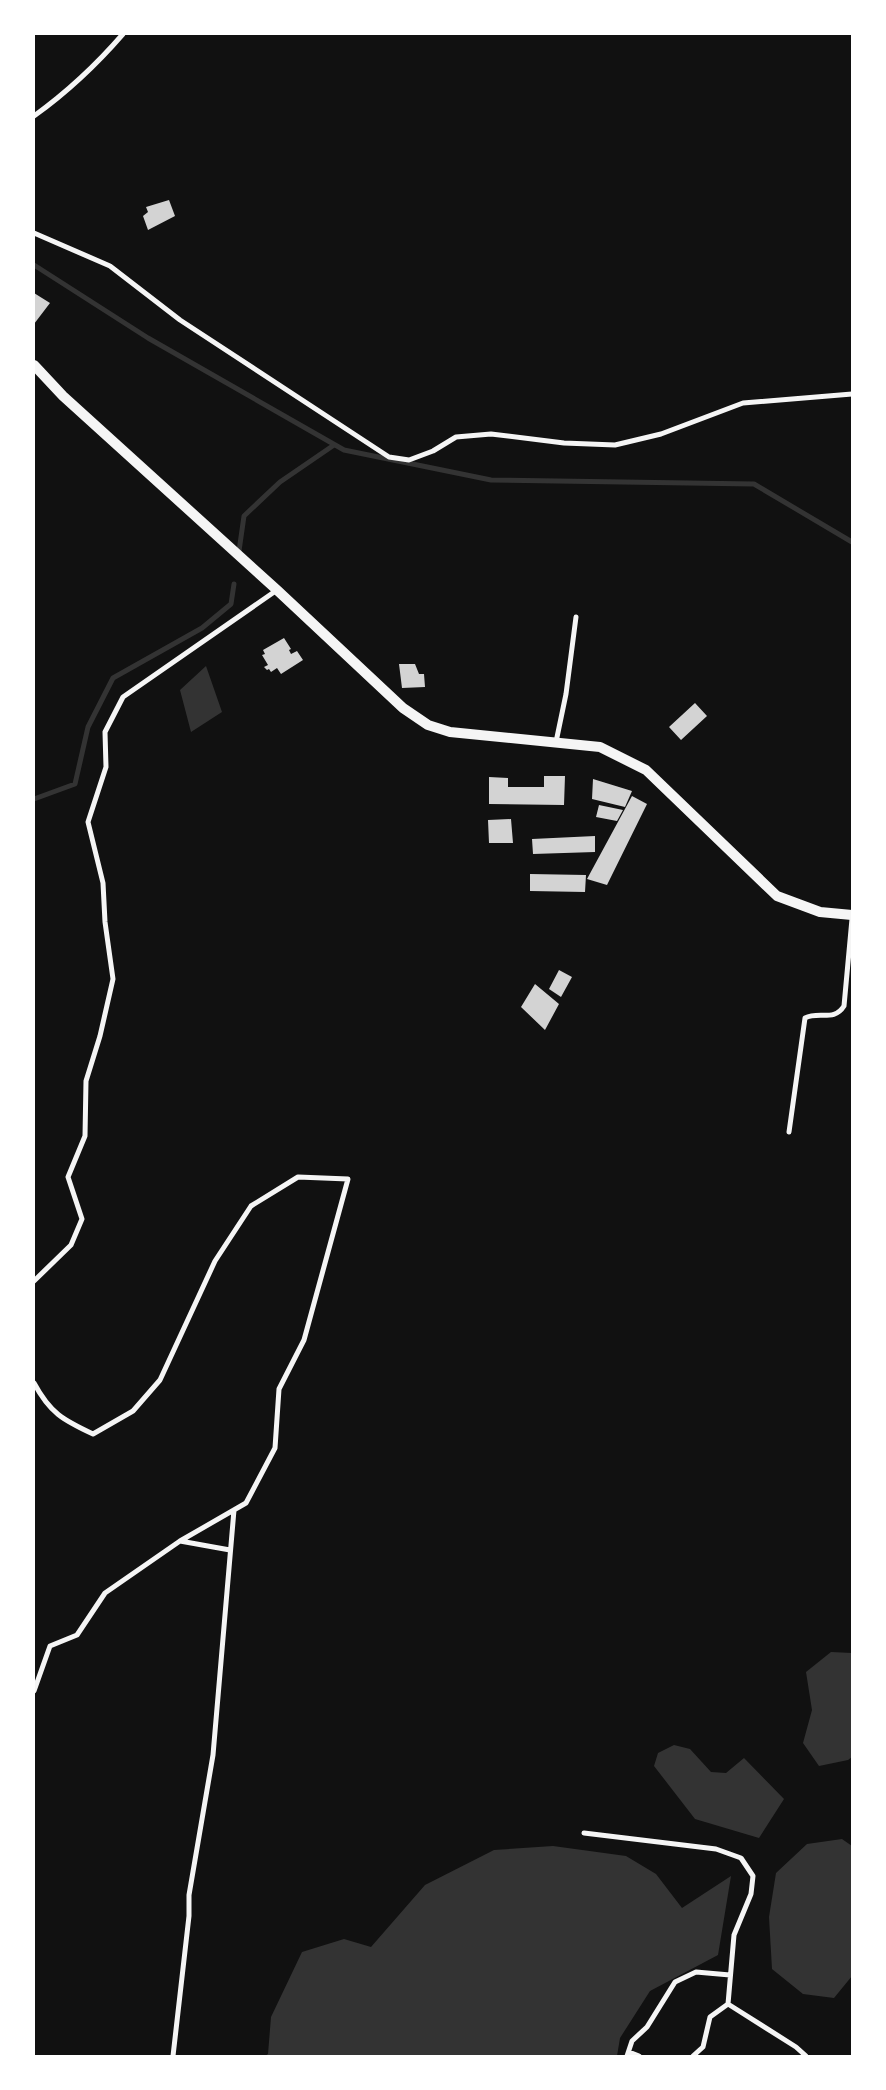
<svg xmlns="http://www.w3.org/2000/svg" width="886" height="2090" font-family="'Asap Condensed',sans-serif">
	<style>
		.water { fill: #333 }
		.lines { fill: none; stroke-linecap: round; stroke-linejoin: round }
		.stream { stroke: #333; stroke-width: 5 }
		.building { fill: #d3d3d3 }
		.minor { stroke: #f5f5f5; stroke-width: 5 }
		.secondary { stroke: #f5f5f5; stroke-width: 10 }
	</style>
	<rect width="100%" height="100%" fill="#111"/>
	<!-- water -->
	<path class="water" d="M206 666 222 712 191 732 180 690Z
		M831 1652 852 1653V1757L848 1760 819 1766 803 1743 812 1710 806 1672Z
		M674 1745 690 1749 711 1772 726 1773 744 1758 784 1799 759 1838 695 1819 654 1766 658 1753Z
		M842 1839 852 1846V1976L834 1998 803 1994 772 1969 769 1917 776 1873 807 1844Z
		M553 1846 626 1856 656 1874 682 1908 731 1876 718 1955 650 1991 620 2038 617 2056H265L268 2054 271 2017 302 1952 344 1939 371 1947 425 1885 494 1850Z"/>
	<g class="lines">
		<!-- stream -->
		<path class="stream" d="M34 265 148 338 344 450 491 480 754 484 852 542
			M239 551 244 516 280 482 334 445
			M34 799 75 784 88 727 113 678 202 628 231 604 234 584"/>
	</g>
	<!-- building -->
	<path class="building" d="M169 200 175 216 148 230 143 216 148 212 146 207Z
		M34 293 50 303 34 324Z
		M284 638 291 649 289 650 291 654 297 651 303 660 281 674 277 668 271 672 269 669 267 670 264 667 268 665 262 655 265 654 263 650Z
		M399 664H415L419 674H424L425 687 402 688Z
		M695 703 707 716 681 740 669 727Z
		M544 776H565L564 805 489 804V777L508 778V787H544Z
		M593 779 632 791 625 807 592 799Z
		M632 796 647 804 607 885 587 879Z
		M599 805 623 810 617 821 596 817Z
		M511 819 513 843H489L488 820Z
		M595 836V852L533 854 532 839Z
		M530 874 586 875 585 892 530 891Z
		M559 970 572 977 561 997 549 989Z
		M535 984 559 1004 545 1030 521 1007Z"/>
	<g class="lines">
		<!-- minor -->
		<path class="minor" d="M34 116C66 93 97 64 123 34
			M34 233 110 266 180 320 389 457 409 460 433 451 456 437 491 434 564 443 615 445 661 434 743 403 852 394
			M556 742 566 694 576 617
			M789 1132 805 1018C819 1011 834 1022 844 1006L852 919
			M34 1281 71 1245 82 1219 68 1177 85 1136 86 1081 100 1036 113 979 105 922 103 883 88 822 106 767 105 732 123 697 277 590
			M34 1383C50 1413 63 1420 93 1434L133 1411 160 1380 215 1261 251 1206 298 1177 348 1179 304 1340 279 1389 275 1448 246 1503 180 1541 105 1593 77 1635 50 1646 34 1691
			M180 1541 230 1550
			M584 1833 716 1849 741 1858 753 1876 751 1894 734 1935 728 2004 796 2047 806 2056
			M629 2052 639 2056
			M173 2056 189 1916V1895L213 1755 234 1510
			M627 2056 632 2041 647 2027 675 1982 696 1972 730 1975
			M693 2056 703 2047 710 2017 728 2004"/>
		<!-- secondary -->
		<path class="secondary" d="M34 365 63 396 277 590 403 708 428 725 450 732 600 747 646 770 777 896 820 912 852 915"/>
	</g>
	<!-- border -->
	<rect width="886" height="2090" fill="none" stroke="#ffffff" stroke-width="70"/>
</svg>
